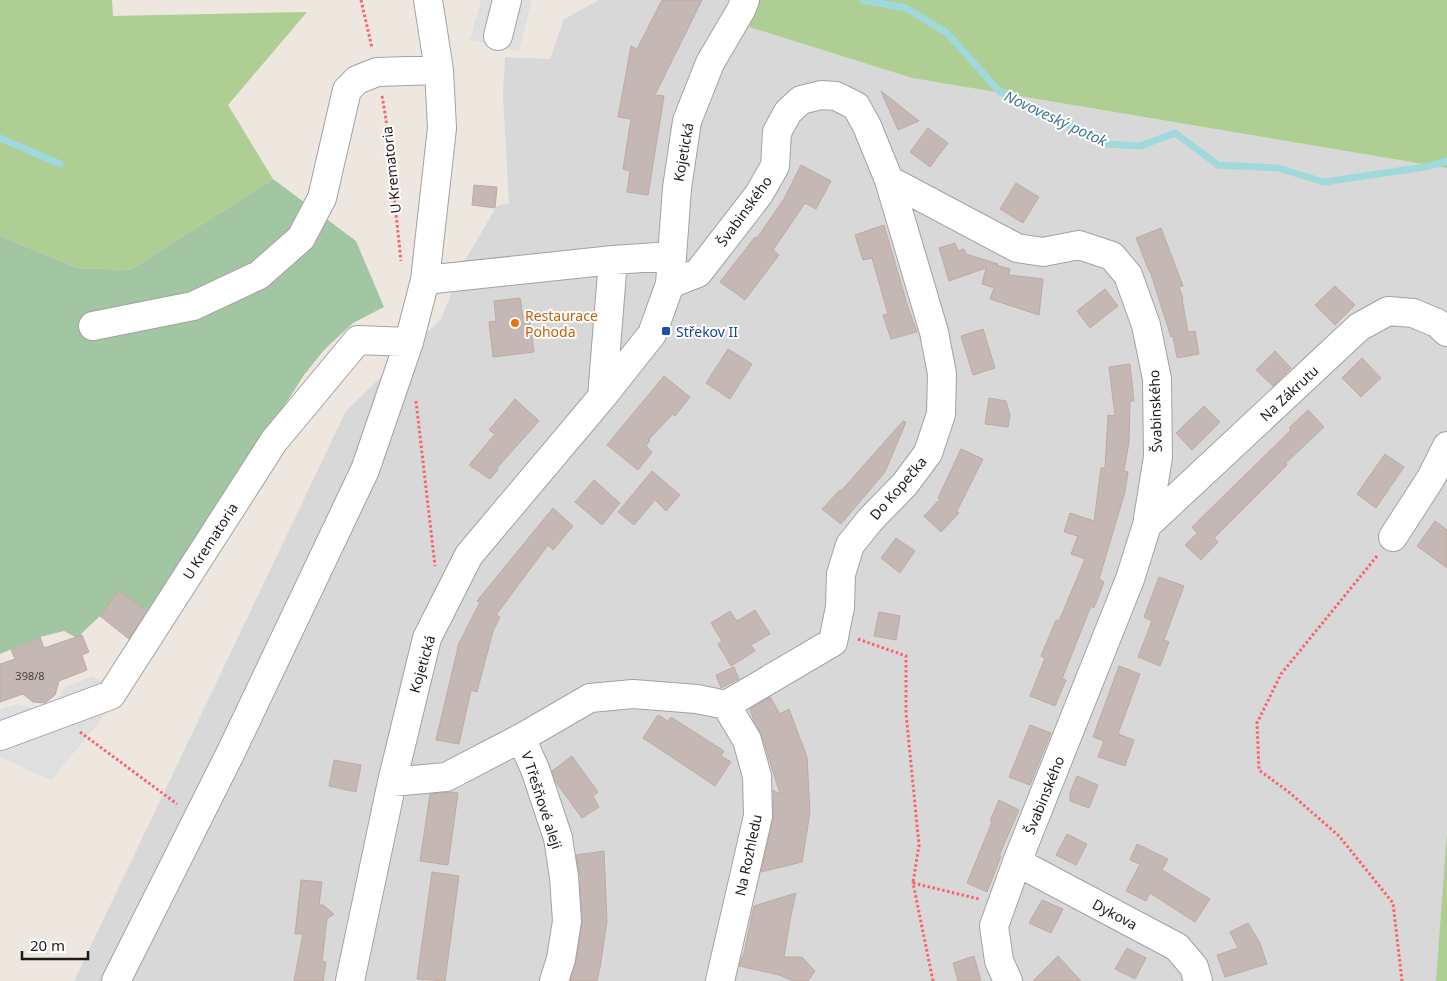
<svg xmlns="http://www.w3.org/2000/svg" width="1447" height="981" font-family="'Noto Sans',sans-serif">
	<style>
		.residential { fill: #d9d8d8 }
		.forest { fill: #afce94 }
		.cemetery { fill: #a2c6a1 }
		.parking { fill: #dfdfdf }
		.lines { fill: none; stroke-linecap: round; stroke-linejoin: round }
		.stream { stroke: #9fd9dc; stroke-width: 7 }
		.building { fill: #c5b8b4; stroke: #bfaaa2 }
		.minor-casing { stroke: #a2a2a2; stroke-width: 30 }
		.path { stroke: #fc626c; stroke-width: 3; stroke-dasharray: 2.5 2.5; stroke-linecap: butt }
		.minor { stroke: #fff; stroke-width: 28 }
		.food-dot { fill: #e8710a; stroke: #fff; stroke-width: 2 }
		.transit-dot { fill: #1a4fb4; stroke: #fff; stroke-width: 2 }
		.labels { text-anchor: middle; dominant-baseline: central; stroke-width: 4; stroke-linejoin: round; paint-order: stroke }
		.number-label { font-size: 11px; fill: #464241 }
		.street-label { font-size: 14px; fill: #1b1b1b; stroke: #fff }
		.food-label { font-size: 14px; fill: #c56008; stroke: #fff; text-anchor: start }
		.transit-label { font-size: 14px; fill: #164399; stroke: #fff; text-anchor: start }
		.water-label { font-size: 15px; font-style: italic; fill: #3f7895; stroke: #fff }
	</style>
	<rect width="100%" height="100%" fill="#ede7e0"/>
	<!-- residential -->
	<path class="residential" d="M599 0H759L749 27 912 78 1447 168V981H74L346 411 441 319 464 262 497 206 509 203 503 95 505 57 550 59 564 19Z"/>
	<!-- forest -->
	<path class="forest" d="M0 0H112L113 16 307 12 228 105 273 179 130 270 78 268 0 236Z
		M759 0H1447V168L912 78 749 27Z
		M1447 831V981H1436Z"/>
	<!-- cemetery -->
	<path class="cemetery" d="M273 179 356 241 384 307 353 323 324 350 304 375 151 614 120 591 100 616 81 634 85 647 81 649 75 637 64 631 40 637 0 654V236L78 268 130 270Z"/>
	<!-- parking -->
	<path class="parking" d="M481 0H532L519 51 470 40Z
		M92 676 124 692 51 780 0 757V709L18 704 39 710 57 703 64 688Z"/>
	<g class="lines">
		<!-- stream -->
		<path class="stream" d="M863 0 906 8 947 33 999 91 1107 144 1140 146 1175 133 1218 165 1278 168 1324 182 1425 167 1447 161
			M0 138 60 164"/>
	</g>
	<!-- building -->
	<path class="building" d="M662 0H702L655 95 664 96 648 195 627 192 630 171 623 169 631 119 618 117 631 46 637 49Z
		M881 91 919 121 898 130Z
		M928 128 948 143 930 167 910 152Z
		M801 165 831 181 816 209 805 203 773 250 779 255 745 300 720 282 755 237 757 238 784 199Z
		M1016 183 1039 197 1023 223 1000 209Z
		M474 185 497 187 495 208 472 205Z
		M884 225 908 307 917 332 891 339 883 315 888 314 872 258 863 260 855 235Z
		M1161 228 1183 286 1179 287 1183 299H1182L1188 332 1195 331 1199 354 1177 358 1173 336 1171 337 1150 271H1149L1136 238Z
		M955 243 958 251 964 249 966 254 998 264 996 265 1010 269 1009 275 1043 279 1039 315 990 299 994 288 982 284 986 268 949 281 939 248Z
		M1335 286 1355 305 1335 325 1315 305Z
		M1105 289 1118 306 1090 328 1077 311Z
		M520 298 523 317 529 316 534 352 493 357 489 322 496 321 494 301Z
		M983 329 995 368 973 375 961 336Z
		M728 349 752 364 730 399 706 383Z
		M1275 351 1291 368 1273 386 1256 370Z
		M1362 358 1381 378 1361 397 1342 378Z
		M1130 364 1134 401H1130L1129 442 1124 471 1128 472 1125 492 1099 579 1104 582 1094 608 1091 606 1062 679 1066 680 1055 706 1030 696 1045 658 1041 656 1056 620 1059 621 1085 559 1071 554 1078 536 1064 532 1070 513 1094 521 1101 468H1105L1108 415 1115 416 1109 367Z
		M664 376 690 397 675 416 673 414 649 439 650 440 646 446 652 452 638 470 607 445Z
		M989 398 1006 401 1010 415 1008 427 985 424Z
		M515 399 539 421 497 468 498 470 490 479 469 465 495 434 489 430Z
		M1204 406 1220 422 1192 450 1176 433Z
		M1308 410 1324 427 1286 463 1287 465 1214 538 1218 542 1201 560 1185 545 1197 533 1192 527 1291 430 1289 428Z
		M903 421 906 422 885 472 841 524 822 509 840 490 841 491Z
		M961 449 983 459 957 511 959 513 941 532 924 516 940 499 938 498Z
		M1385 454 1404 467 1376 508 1357 494Z
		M652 471 680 495 666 511 655 500 634 525 618 512Z
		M594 480 620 503 602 525 575 502Z
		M553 508 573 526 553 550 548 545 496 615 500 617 493 631 477 692 471 690 459 744 436 740 459 643 480 602 477 601Z
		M1435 521 1447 530V568L1417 546Z
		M896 538 915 551 900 573 881 558Z
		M1159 577 1184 586 1164 640 1169 642 1160 666 1138 657 1152 621 1144 617Z
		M119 590 147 611 129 639 100 616Z
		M755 610 770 634 751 645 755 651 731 666 718 644 722 641 711 623 730 611 737 621Z
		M879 612 900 616 896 640 874 636Z
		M82 635 89 652 82 655 87 670 59 681 55 695 45 703 33 702 23 694 0 702V664L15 659 11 650 40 637 44 648Z
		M1119 666 1140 674 1118 734 1134 740 1125 766 1098 757 1104 741 1093 737Z
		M734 667 739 679 721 688 716 675Z
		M770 697 780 714 789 709 807 757 810 812 802 862 761 872 773 819V790L780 794 762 736 754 721 750 709Z
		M658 715 668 721 671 717 724 751 721 756 731 762 715 786 643 738Z
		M1030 725 1051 733 1030 785 1009 777Z
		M572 756 598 792 593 796 599 807 582 818 555 781 552 771Z
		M334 760 361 765 356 792 329 786Z
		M1077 776 1098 785 1089 808 1070 801V793Z
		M450 792 458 793 448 865 420 861 430 794Z
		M999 800 1019 810 999 856H1001L987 892 967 883 992 822 990 821Z
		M1067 834 1087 844 1076 865 1056 855Z
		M1137 844 1168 859 1162 870 1210 899 1195 922 1150 893 1146 901 1126 891 1140 864 1130 860Z
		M604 851 607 921 600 968 597 981H570L576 962 582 923 580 876 576 855Z
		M432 872 459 876 445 981 417 979Z
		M301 880 322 882 319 905H323L334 914 327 919 322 961 326 962 323 981H294L303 934H295Z
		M796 893 791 915 784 957H802L815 971 808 981H793L779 975 739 966 742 957H743L754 906Z
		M1042 900 1063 909 1051 933 1029 923Z
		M1248 923 1260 943 1267 964 1225 977 1217 955 1238 948 1230 932Z
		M1127 948 1146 958 1135 979 1115 969Z
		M974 956 981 981H958L953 963Z
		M1058 956 1081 981H1033Z"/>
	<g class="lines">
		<!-- minor casing -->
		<g class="minor-casing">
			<path id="minor" d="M498 36 507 0
				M889 180 1017 248 1043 252 1079 245 1112 256 1128 275 1146 325 1157 379 1158 457 1147 525 1130 579 1017 862 994 926 999 961 1008 981
				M425 280 442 128 439 70 428 0
				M670 284 698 273 759 194 775 166 777 132 788 112 801 100 821 95 836 96 856 106 867 126 889 180 934 332 942 374 941 414 928 453 905 484 870 520 850 545 841 574 840 607 833 642 726 705
				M93 326 193 306 259 275 301 238 322 198 347 90 357 80 377 72 439 70
				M602 397 613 260
				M1147 525 1359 327 1388 311 1413 313 1437 323 1447 332
				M1393 537 1431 478 1447 446
				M0 736 111 695 274 441 358 340 409 342
				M521 738 535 769 558 838 564 877 567 921 561 959 554 981
				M392 782 446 777 521 738 590 698 633 694 697 699 726 705
				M1017 862 1177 947 1194 967 1198 981
				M116 981 231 752 365 470 409 342 425 280 613 260 672 256
				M350 981 392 782 427 638 469 555 602 397 652 334 670 284 677 188 687 121 710 63 741 10 745 0
				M720 981 758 816 757 776 747 740 726 705"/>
		</g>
		<!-- path -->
		<path class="path" d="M361 0 372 48
			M382 96 386 119 401 261
			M416 401 435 566
			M1377 556 1281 674 1257 723 1259 770 1290 793 1339 836 1393 903 1402 981
			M858 639 906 656V713L919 845 913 883
			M80 732 177 804
			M933 981 913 883 979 899"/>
		<!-- minor -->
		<use href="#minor" class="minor"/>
	</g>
	<!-- markers -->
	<circle class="food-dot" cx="515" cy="323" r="5"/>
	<rect class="transit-dot" x="661" y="326" width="10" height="10" rx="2.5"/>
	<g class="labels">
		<!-- number labels -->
		<g class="number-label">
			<text x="30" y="675">398/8</text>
		</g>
		<!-- street labels -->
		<g class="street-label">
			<text transform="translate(683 152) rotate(-80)">Kojetická</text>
			<text transform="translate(391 170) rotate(-96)">U Krematoria</text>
			<text transform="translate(744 211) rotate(-54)">Švabinského</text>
			<text transform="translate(1289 393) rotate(-43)">Na Zákrutu</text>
			<text transform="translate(1155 411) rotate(-92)">Švabinského</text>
			<text transform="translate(898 488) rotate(-49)">Do Kopečka</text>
			<text transform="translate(210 541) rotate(-57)">U Krematoria</text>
			<text transform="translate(422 664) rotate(-74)">Kojetická</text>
			<text transform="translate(1044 795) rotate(-68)">Švabinského</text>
			<text transform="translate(542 800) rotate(72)">V Třešňové aleji</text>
			<text transform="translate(748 855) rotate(-78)">Na Rozhledu</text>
			<text transform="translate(1115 914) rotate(28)">Dykova</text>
		</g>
		<!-- food labels -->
		<g class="food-label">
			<text x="525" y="315">Restaurace<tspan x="525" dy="16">Pohoda</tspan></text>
		</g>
		<!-- transit labels -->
		<g class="transit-label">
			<text x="676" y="331">Střekov II</text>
		</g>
		<!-- water labels -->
		<g class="water-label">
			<text transform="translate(1056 118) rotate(25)">Novoveský potok</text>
		</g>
	</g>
	<!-- scale -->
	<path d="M22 951v8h66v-8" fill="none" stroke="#1b1b1b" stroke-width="2.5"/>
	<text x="30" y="951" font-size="15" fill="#1b1b1b" stroke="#ffffff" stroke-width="4" paint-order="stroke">20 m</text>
</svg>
